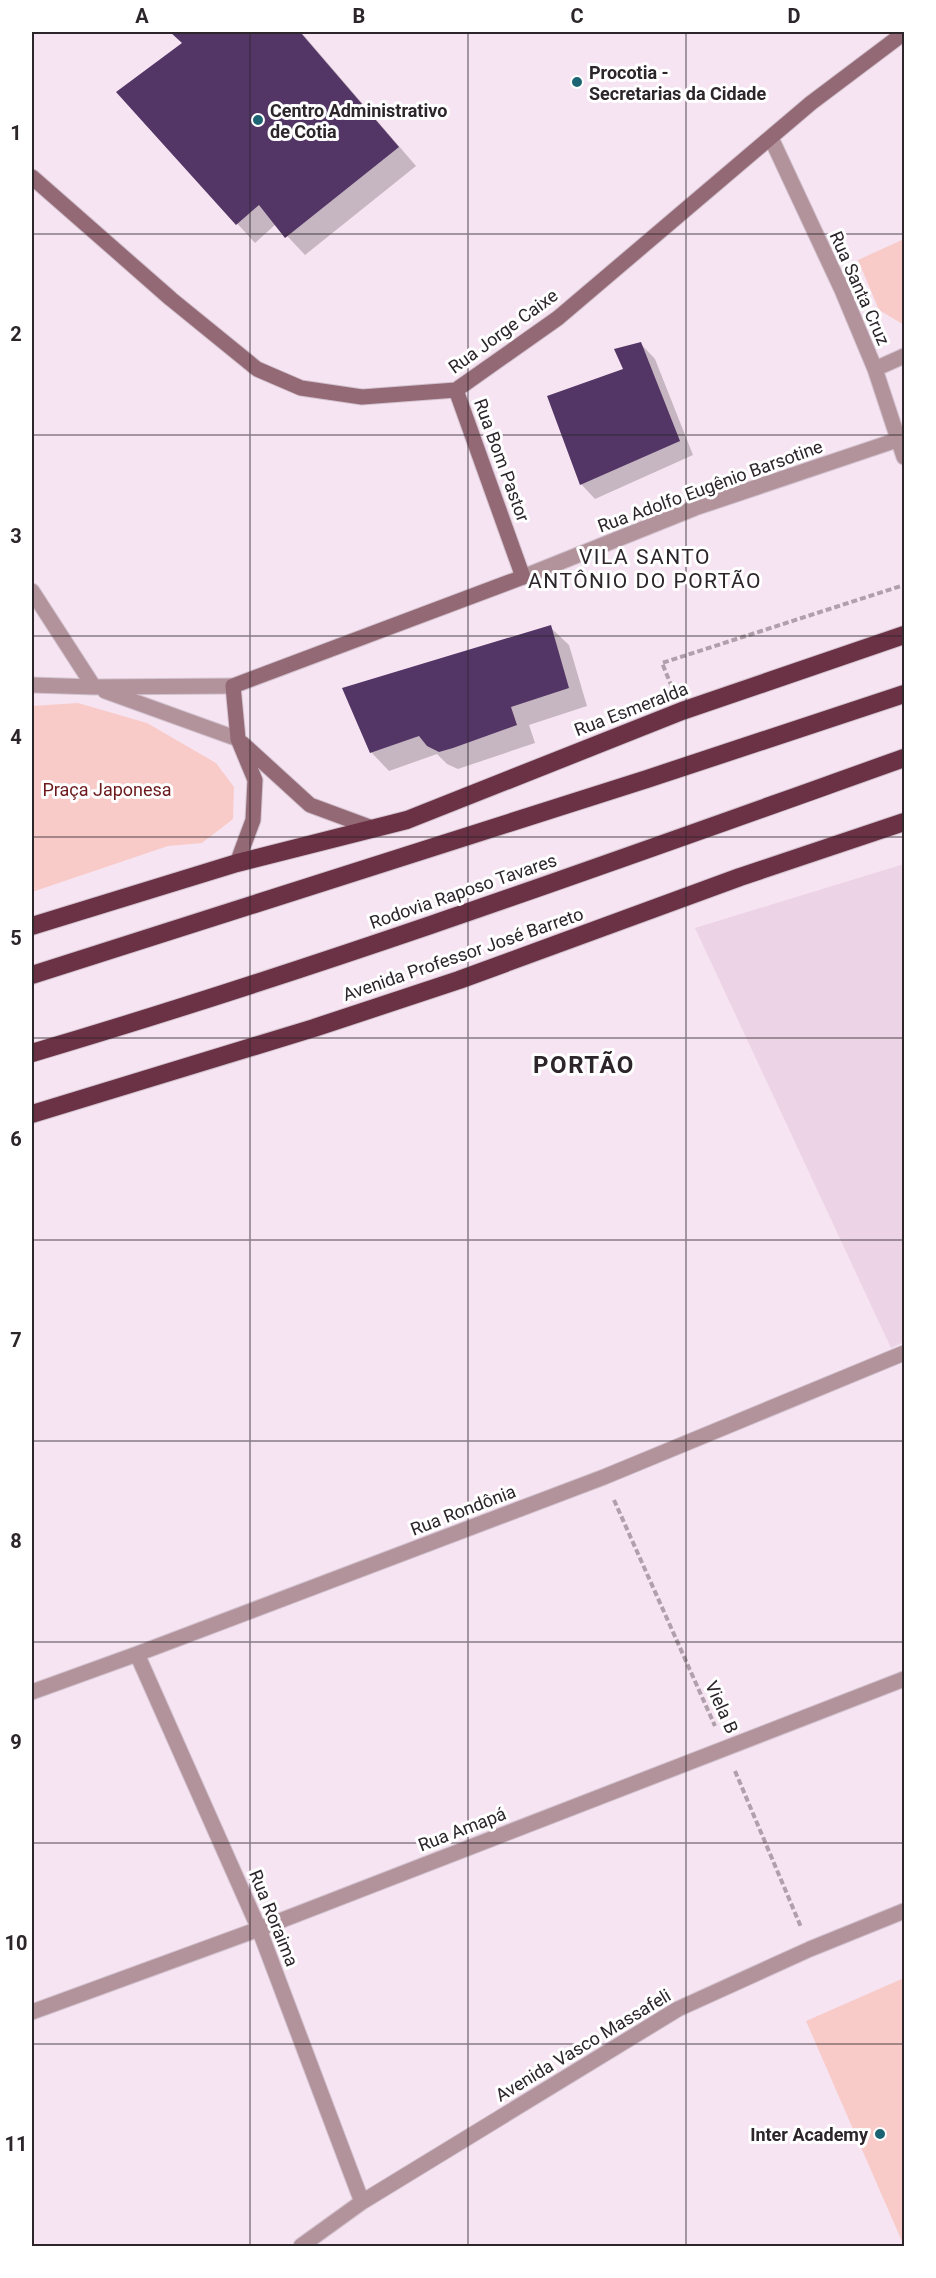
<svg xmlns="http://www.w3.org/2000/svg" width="936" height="2278" font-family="Roboto,sans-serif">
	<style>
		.built { fill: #ecd4e6 }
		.green { fill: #f8cbc8 }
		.shadow { fill: #0003 }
		.building { fill: #533666 }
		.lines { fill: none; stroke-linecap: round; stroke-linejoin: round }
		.street-casing { stroke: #d2c2ce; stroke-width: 17 }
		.secondary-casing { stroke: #d2c2ce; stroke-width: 17 }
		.highway-casing { stroke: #d2c2ce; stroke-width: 20 }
		.path { stroke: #afa0ab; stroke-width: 4; stroke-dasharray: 6 3; stroke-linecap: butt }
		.street { stroke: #b2939c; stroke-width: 15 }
		.secondary { stroke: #946976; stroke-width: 15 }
		.highway { stroke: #6b3145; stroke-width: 18 }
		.grid { fill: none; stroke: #2c252a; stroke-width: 1.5; stroke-opacity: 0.55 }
		.poi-dot { fill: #1c6473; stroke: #fff; stroke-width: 2 }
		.labels { text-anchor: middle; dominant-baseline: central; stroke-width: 6; stroke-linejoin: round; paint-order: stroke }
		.poi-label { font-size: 18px; font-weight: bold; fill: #2c252a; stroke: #fff; text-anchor: start }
		.street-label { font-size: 18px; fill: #2c252a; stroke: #fff }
		.park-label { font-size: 18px; fill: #6c191d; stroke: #fff }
		.quarter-label { font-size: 21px; letter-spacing: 1.5px; fill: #2c252a; stroke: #fff }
		.district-label { font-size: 24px; font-weight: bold; letter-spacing: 1.5px; fill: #2c252a; stroke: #fff }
		.neatline { fill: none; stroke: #2c252a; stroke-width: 2 }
		.grid-label { font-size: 20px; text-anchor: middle; font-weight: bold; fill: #2c252a }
	</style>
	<rect width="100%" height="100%" fill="#f7e4f2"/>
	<!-- built -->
	<path class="built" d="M904 864V1342L891 1348 695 928Z"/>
	<!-- green -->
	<path class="green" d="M904 239V238V325L879 310 858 260Z
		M78 703 147 723 216 763 234 787 233 819 202 843 168 846 32 892V706Z
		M904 1978V2246L806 2021Z"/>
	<!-- shadow -->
	<path class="shadow" d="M172 32H301L416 166 305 255 276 224 255 243 118 93 184 43Z
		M641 344 655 359 693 455 595 499 581 484 625 370Z
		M550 627 569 645 587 706 529 725 535 743 458 769 447 764 437 754 389 771 371 752Z"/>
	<!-- building -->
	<path class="building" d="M170 32H300L399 147 285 238 259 205 236 225 116 92 182 43Z
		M641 342 680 441 580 485 547 396 623 369 614 349Z
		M551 625 569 688 511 707 517 725 453 748 439 752 427 746 419 736 370 753 342 688Z"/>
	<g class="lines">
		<!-- street casing -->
		<g class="street-casing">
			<path id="street" d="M771 138 842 290 875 369 904 457
				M875 369 904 356
				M523 577 695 508 897 440
				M32 591 94 687
				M32 685 94 687 233 686
				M105 691 238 739
				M137 1654 259 1929 362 2202
				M32 1692 137 1654 604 1477 904 1353
				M32 2012 259 1929 904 1679
				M301 2246 362 2202 678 2009 810 1949 904 1911"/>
		</g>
		<!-- secondary casing -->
		<g class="secondary-casing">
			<path id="secondary" d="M32 177 171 299 257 369 301 388 362 397 456 390 558 318 811 103 904 33
				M242 743 310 805 375 829
				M237 863 253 820 255 780 238 739 233 686 523 577 456 390"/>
		</g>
		<!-- highway casing -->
		<g class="highway-casing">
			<path id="highway" d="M32 926 237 863 407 820 682 711 904 635
				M32 975 647 779 904 694
				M32 1053C326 966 615 861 904 758
				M32 1114 314 1028 459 980 740 877 904 822"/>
		</g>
		<!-- path -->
		<path class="path" d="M672 687 662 663 904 585
			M614 1500 715 1726
			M735 1771 801 1927"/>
		<!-- street -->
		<use href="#street" class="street"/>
		<!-- secondary -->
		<use href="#secondary" class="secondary"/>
		<!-- highway -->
		<use href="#highway" class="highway"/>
	</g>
	<!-- grid -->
	<path class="grid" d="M250 32V2246M468 32V2246M686 32V2246M32 234H904M32 435H904M32 636H904M32 837H904M32 1038H904M32 1240H904M32 1441H904M32 1642H904M32 1843H904M32 2044H904"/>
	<!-- markers -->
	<g class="poi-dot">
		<circle cx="577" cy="82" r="6"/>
		<circle cx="258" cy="120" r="6"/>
		<circle cx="880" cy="2134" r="6"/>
	</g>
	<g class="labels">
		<!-- poi labels -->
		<g class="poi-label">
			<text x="589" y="72">Procotia -<tspan x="589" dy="21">Secretarias da Cidade</tspan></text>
			<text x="270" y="110">Centro Administrativo<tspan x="270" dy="21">de Cotia</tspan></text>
			<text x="868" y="2134" text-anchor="end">Inter Academy</text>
		</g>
		<!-- street labels -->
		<g class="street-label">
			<text transform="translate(860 288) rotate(66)">Rua Santa Cruz</text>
			<text transform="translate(503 331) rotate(-36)">Rua Jorge Caixe</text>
			<text transform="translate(502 460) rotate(70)">Rua Bom Pastor</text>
			<text transform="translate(710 486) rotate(-20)">Rua Adolfo Eugênio Barsotine</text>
			<text transform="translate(631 709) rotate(-21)">Rua Esmeralda</text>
			<text transform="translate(463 891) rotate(-19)">Rodovia Raposo Tavares</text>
			<text transform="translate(463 954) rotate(-19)">Avenida Professor José Barreto</text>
			<text transform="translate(463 1510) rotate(-21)">Rua Rondônia</text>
			<text transform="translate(722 1707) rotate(66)">Viela B</text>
			<text transform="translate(462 1829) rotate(-21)">Rua Amapá</text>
			<text transform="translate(274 1918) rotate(68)">Rua Roraima</text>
			<text transform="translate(583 2045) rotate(-31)">Avenida Vasco Massafeli</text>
		</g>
		<!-- park labels -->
		<g class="park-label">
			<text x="107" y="789">Praça Japonesa</text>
		</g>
		<!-- quarter labels -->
		<g class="quarter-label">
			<text x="645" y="557">VILA SANTO<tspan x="645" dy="24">ANTÔNIO DO PORTÃO</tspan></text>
		</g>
		<!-- district labels -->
		<g class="district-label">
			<text x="584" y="1065">PORTÃO</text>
		</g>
	</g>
	<!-- border -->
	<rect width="936" height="2278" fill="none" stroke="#ffffff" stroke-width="66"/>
	<rect x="33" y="33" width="870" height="2212" class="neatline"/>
	<g class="grid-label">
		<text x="142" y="23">A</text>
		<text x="359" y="23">B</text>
		<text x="577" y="23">C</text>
		<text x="794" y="23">D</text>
		<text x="16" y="140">1</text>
		<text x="16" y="341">2</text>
		<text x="16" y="543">3</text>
		<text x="16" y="744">4</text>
		<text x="16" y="945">5</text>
		<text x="16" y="1146">6</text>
		<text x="16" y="1347">7</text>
		<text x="16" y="1548">8</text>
		<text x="16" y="1749">9</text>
		<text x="16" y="1950">10</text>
		<text x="16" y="2151">11</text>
	</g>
</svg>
